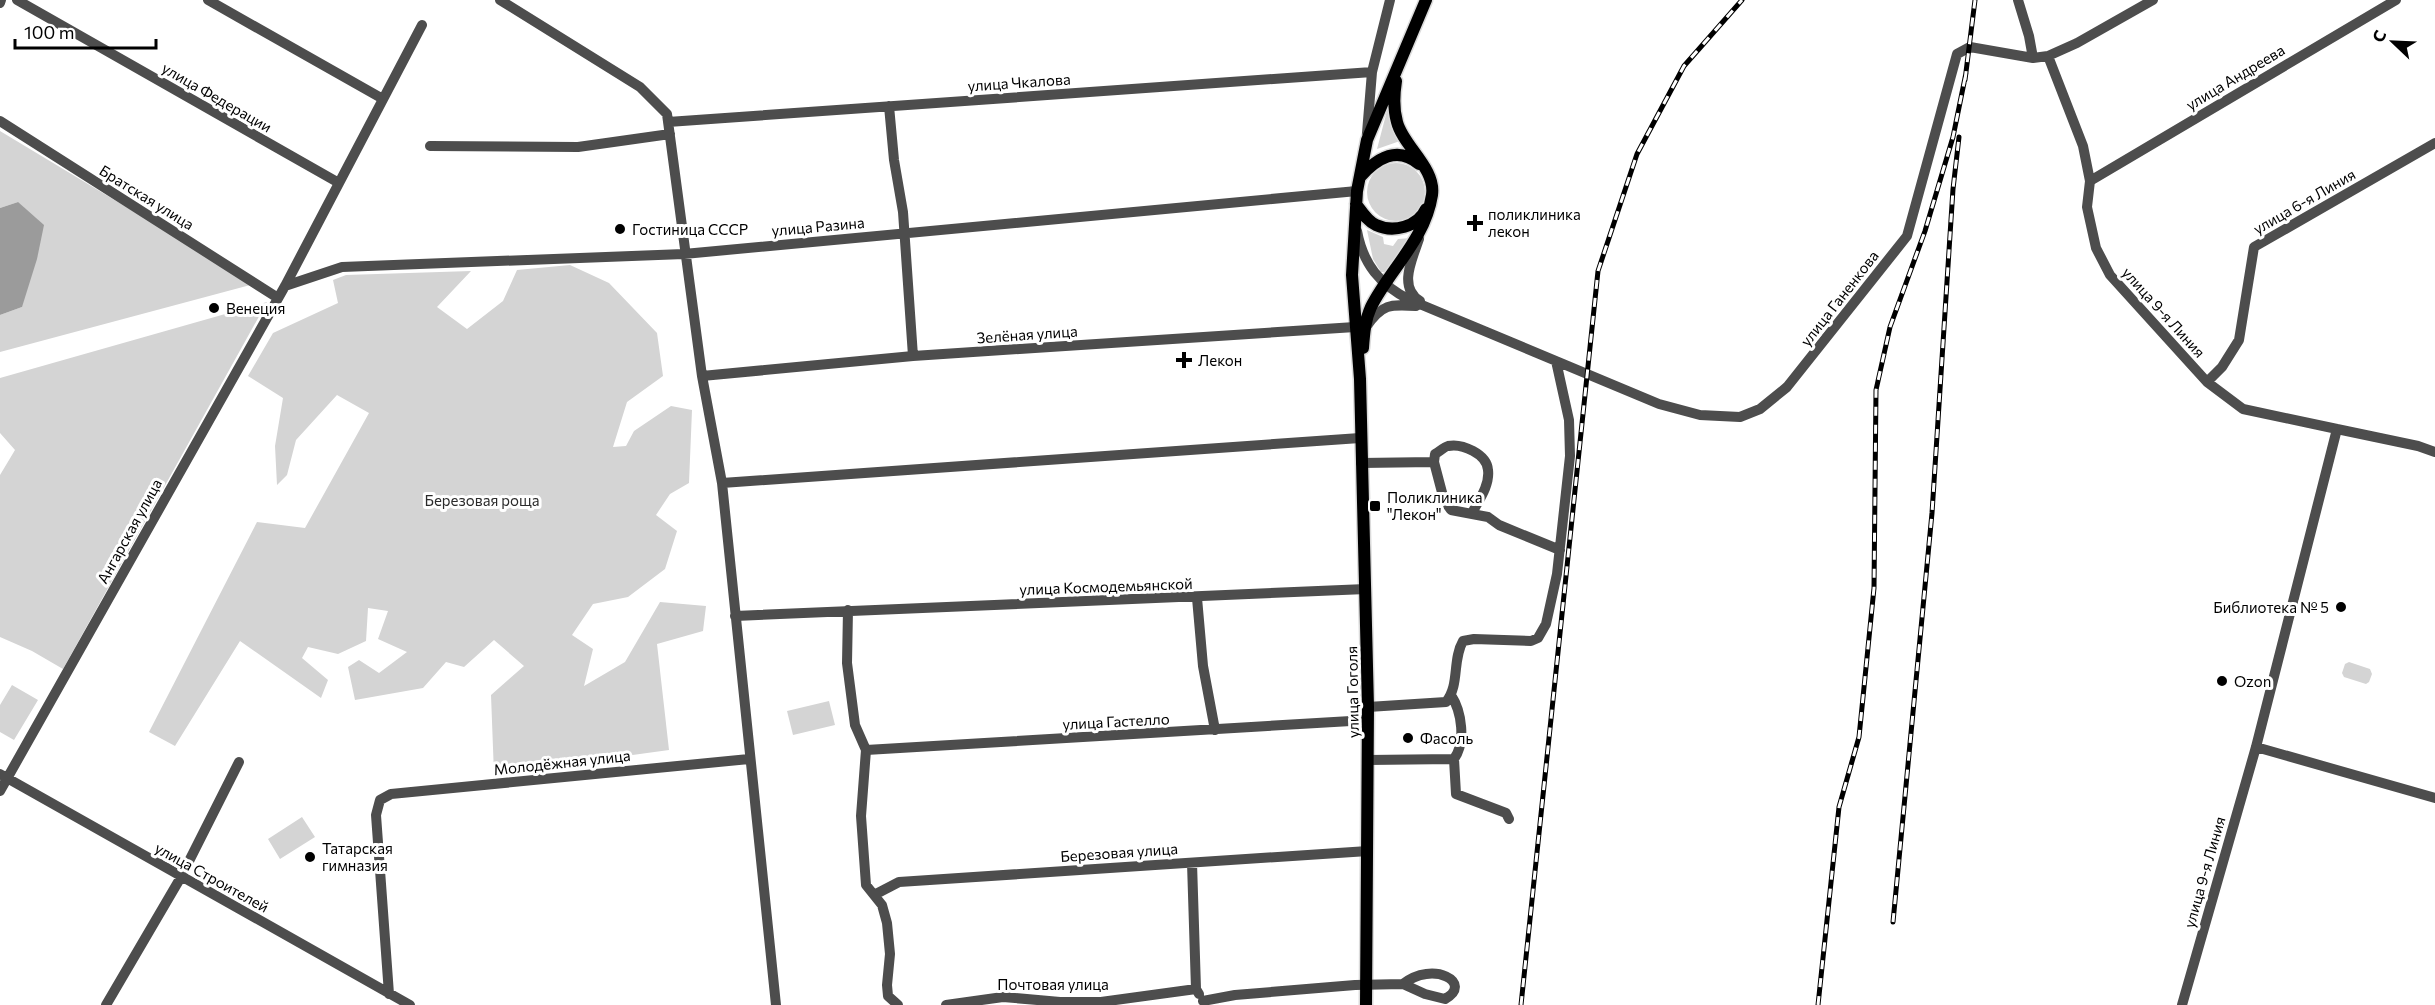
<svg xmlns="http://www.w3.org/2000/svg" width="2435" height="1005" font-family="Commissioner,sans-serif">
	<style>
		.green { fill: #d4d4d4 }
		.water { fill: #9b9b9b }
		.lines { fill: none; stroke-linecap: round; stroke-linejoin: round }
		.major-casing { stroke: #dbdbdb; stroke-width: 15 }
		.minor { stroke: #4d4d4d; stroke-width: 10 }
		.major { stroke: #000; stroke-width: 12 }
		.rail-casing { stroke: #000; stroke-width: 5 }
		.rail { stroke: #fff; stroke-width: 3; stroke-dasharray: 9; stroke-linecap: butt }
		.poi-dot { fill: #000; stroke: #fff; stroke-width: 2 }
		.labels { text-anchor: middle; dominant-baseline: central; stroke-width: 6; stroke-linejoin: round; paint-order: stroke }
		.street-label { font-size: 15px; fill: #000; stroke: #fff }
		.poi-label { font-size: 15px; fill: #000; stroke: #fff; text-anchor: start }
		.park-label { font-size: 15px; fill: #2b2b2b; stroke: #fff }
	</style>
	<rect width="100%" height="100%" fill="#fff"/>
	<!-- green -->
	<path class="green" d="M1388 107 1400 141 1377 149Z
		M0 131 254 284 0 352V315L22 307 18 202 0 208Z
		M1367 192a29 29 0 1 1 58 0a29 29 0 1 1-58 0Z
		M1367 230 1383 237 1384 244 1393 246 1398 239 1411 238 1388 272H1381L1373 259Z
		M570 265 609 283 657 333 663 376 627 402 613 447 626 446 634 431 671 406 692 410 689 483 670 494 656 515 677 531 665 569 628 597 593 604 572 635 593 649 584 686 625 662 660 602 706 606 703 631 657 644 669 750 494 774 491 695 524 666 494 640 464 667 446 662 423 688 355 700 348 667 359 660 379 673 407 652 378 639 388 611 368 608 366 641 338 654 308 647 302 658 328 680 321 698 240 641 175 746 149 732 257 522 305 528 369 413 337 395 296 440 287 475 277 485 275 446 283 398 248 376 273 333 338 303 333 280 346 275 471 271 437 307 467 329 503 301 517 270Z
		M267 302 63 669 32 651 0 637V475L15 450 0 433V378Z
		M2349 662 2370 669 2372 674 2369 682 2366 684 2344 677 2342 673 2345 664Z
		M12 685 38 700 14 740 0 732V705Z
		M829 701 835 725 793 735 787 711Z
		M302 817 315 837 280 859 268 839Z"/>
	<!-- water -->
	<path class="water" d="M18 202 44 225 37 259 22 307 0 315V208Z"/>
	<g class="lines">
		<!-- major casing -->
		<g class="major-casing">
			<path id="major" d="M1360 177C1376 159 1397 145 1419 164
				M1356 204C1362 212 1367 221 1376 225 1393 233 1418 227 1426 209
				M1363 348C1364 334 1365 320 1371 307 1390 269 1425 240 1432 195 1436 168 1403 146 1397 122 1393 108 1394 94 1396 81
				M1366 1005 1368 707 1360 379 1352 275 1357 191 1367 140 1426 0"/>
		</g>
		<!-- minor -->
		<path class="minor" d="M17 0 339 183
			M208 0 383 99
			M500 0 640 87 667 114 702 376 722 483 776 1005
			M2018 0 2029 36 2033 58
			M0 3 1 0
			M2048 56 2083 146 2090 181 2087 207 2096 248 2110 275 2207 382 2243 409 2337 429 2256 747 2182 1005
			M889 106 894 160 903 212 913 356
			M0 121 278 298
			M668 122 1372 72
			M1367 133 1372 72 1390 0
			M430 146 578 147 670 134
			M2090 181 2396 0
			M1357 231C1363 264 1380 285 1410 300L1659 404 1700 415 1740 417 1760 409 1787 387 1907 236 1957 54 1970 47 2033 58 2048 56 2077 43 2153 0
			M1419 239C1412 260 1398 287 1420 301
			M285 286 342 267 684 254 1357 191
			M1366 327C1382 304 1390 304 1416 306
			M702 376 913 356 1355 327
			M2207 382 2222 367 2239 340 2254 247 2435 143
			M2337 429 2418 446 2435 452
			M1434 462 1435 454C1439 452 1444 447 1448 446 1462 443 1487 454 1488 470 1490 485 1479 500 1472 513
			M1361 463 1434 462 1444 500 1451 510 1488 517 1499 525 1560 550
			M722 483 1360 438
			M1197 598 1203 666 1215 730
			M848 610 847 663 855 725 866 750 861 816 866 885 882 905 887 923 890 954 887 985 888 996
			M735 616 1366 589
			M1451 695C1462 712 1466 742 1454 759
			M1368 707 1446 702C1460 685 1452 660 1463 641L1474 639 1531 641 1538 638 1546 624 1557 574 1570 456 1569 420 1556 361
			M2256 747 2435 798
			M866 750 1368 720
			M1368 760 1454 759 1456 794 1506 813 1509 819
			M0 774 410 1005
			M0 791 285 286 422 25
			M1192 863 1196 989 1199 994
			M874 895 899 882 1368 851
			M389 994 376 815 380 800 391 794 749 759
			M888 996 898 1005
			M1203 1001 1235 995 1355 985 1403 984 1425 994 1445 999C1474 983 1433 960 1403 984
			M106 1005 181 877 239 762
			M946 1005 1003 997 1060 1002H1101L1196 989"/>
		<!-- major -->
		<use href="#major" class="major"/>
		<!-- rail casing -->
		<g class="rail-casing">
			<path id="rail" d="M1965 80 1975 0
				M1893 922 1932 513 1953 189 1959 137
				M1521 1005 1598 271 1637 154 1684 66 1742 0
				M1818 1005 1839 807 1859 737 1874 588 1876 390 1890 327 1925 231 1953 137 1966 73"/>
		</g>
		<!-- rail -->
		<use href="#rail" class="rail"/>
	</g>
	<!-- markers -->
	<g class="poi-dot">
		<path d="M1472 214h6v6h6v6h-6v6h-6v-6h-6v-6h6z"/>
		<circle cx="620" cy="229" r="6"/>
		<circle cx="214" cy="308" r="6"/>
		<path d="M1181 351h6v6h6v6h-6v6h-6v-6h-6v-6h6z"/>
		<rect x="1369" y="500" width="12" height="12" rx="3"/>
		<circle cx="2341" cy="607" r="6"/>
		<circle cx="2222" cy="681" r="6"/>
		<circle cx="1408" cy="738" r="6"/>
		<circle cx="310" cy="857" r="6"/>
	</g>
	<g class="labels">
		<!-- street labels -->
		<g class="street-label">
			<text transform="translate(2235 77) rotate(-31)">улица Андреева</text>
			<text transform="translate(1019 82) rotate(-4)">улица Чкалова</text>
			<text transform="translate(217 97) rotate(30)">улица Федерации</text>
			<text transform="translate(147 197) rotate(32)">Братская улица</text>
			<text transform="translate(2304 201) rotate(-30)">улица 6-я Линия</text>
			<text transform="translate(818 226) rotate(-5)">улица Разина</text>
			<text transform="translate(1839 298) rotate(-52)">улица Ганенкова</text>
			<text transform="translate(2164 312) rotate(48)">улица 9-я Линия</text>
			<text transform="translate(1027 334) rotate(-4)">Зелёная улица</text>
			<text transform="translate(129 531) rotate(-61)">Ангарская улица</text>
			<text transform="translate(1106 586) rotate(-2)">улица Космодемьянской</text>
			<text transform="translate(1352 692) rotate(-91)">улица Гоголя</text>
			<text transform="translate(1116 721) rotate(-3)">улица Гастелло</text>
			<text transform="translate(562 762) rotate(-6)">Молодёжная улица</text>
			<text transform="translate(1119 852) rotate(-4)">Березовая улица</text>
			<text transform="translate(2204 872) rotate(-74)">улица 9-я Линия</text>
			<text transform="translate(212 877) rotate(29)">улица Строителей</text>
			<text x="1053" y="984">Почтовая улица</text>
		</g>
		<!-- poi labels -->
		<g class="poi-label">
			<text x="1488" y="214">поликлиника<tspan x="1488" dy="17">лекон</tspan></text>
			<text x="632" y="229">Гостиница СССР</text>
			<text x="226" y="308">Венеция</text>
			<text x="1198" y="360">Лекон</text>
			<text x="1387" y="497">Поликлиника<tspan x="1387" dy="17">"Лекон"</tspan></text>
			<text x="2329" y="607" text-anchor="end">Библиотека № 5</text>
			<text x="2234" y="681">Ozon</text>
			<text x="1420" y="738">Фасоль</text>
			<text x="322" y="848">Татарская<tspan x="322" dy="17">гимназия</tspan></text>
		</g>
		<!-- park labels -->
		<g class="park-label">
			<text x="482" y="500">Березовая роща</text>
		</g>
	</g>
	<!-- north arrow -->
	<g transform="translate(2393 42) rotate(293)" stroke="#ffffff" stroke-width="4.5" paint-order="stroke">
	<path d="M0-4.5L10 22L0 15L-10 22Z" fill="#000000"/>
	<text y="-9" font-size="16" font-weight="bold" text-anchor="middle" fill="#000000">С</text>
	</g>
	<!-- scale -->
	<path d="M15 39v9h141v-9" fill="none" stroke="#000000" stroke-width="3"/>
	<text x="24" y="39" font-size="18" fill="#000000" stroke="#ffffff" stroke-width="4.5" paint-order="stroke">100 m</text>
</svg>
